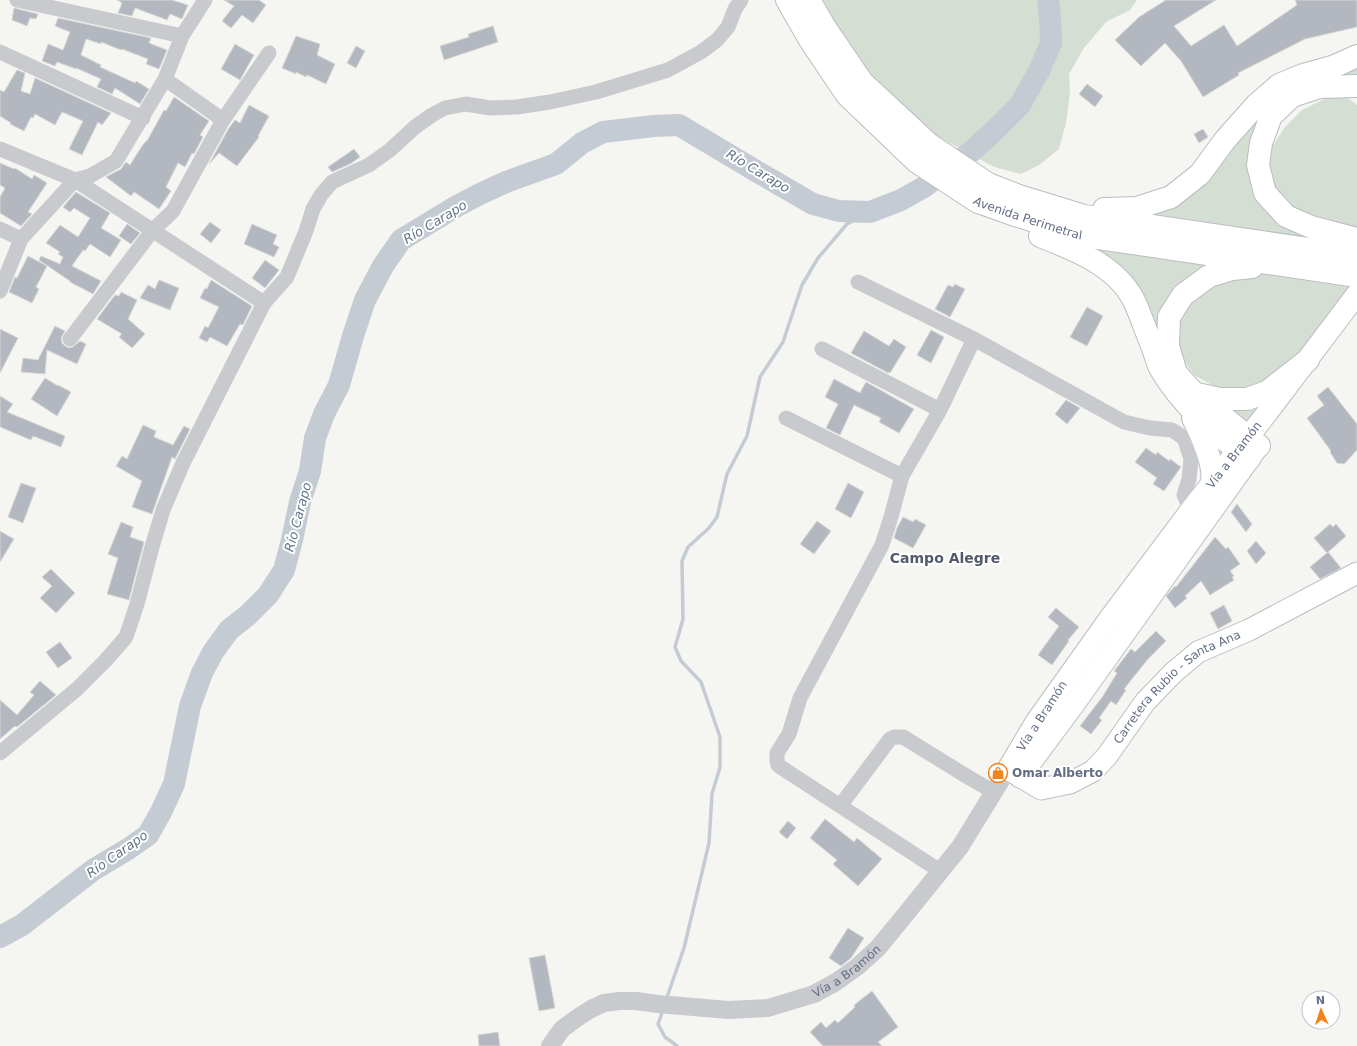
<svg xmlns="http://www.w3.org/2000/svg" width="1357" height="1046" font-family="'DejaVu Sans',sans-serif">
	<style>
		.green { fill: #d5ded3 }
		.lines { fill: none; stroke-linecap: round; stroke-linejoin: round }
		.stream { stroke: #c5cbd3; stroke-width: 3.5 }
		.river { stroke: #c5cbd3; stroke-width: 22 }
		.building { fill: #b3b7bf; stroke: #d7d8d5 }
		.secondary-casing { stroke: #bcbec4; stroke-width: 23 }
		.primary-casing { stroke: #babcc1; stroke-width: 24 }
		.minor { stroke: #c8cace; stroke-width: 15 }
		.tertiary { stroke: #c8cace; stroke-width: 18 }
		.secondary { stroke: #fff; stroke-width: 21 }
		.primary { stroke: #fff; stroke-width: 22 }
		.labels { text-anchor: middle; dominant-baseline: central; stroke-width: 4; stroke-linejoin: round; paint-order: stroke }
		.street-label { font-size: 12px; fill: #636d86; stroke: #fff }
		.poi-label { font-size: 12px; font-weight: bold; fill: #636d86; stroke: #fff; text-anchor: start }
		.water-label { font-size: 13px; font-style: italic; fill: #63758a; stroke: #fff }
		.quarter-label { font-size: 14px; font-weight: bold; fill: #51596a; stroke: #fff }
	</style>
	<rect width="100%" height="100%" fill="#f5f6f2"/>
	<!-- green -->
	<path class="green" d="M808 0H1137L1130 10 1106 22 1084 48 1069 74 1070 92 1066 123 1059 149 1039 165 1021 174 994 167 922 128 884 96Z
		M1357 64V88L1302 94 1262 132 1264 192 1320 240 1131 215 1159 207 1277 91Z
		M1326 98H1348L1357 105V241L1287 205 1275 186 1269 167 1272 147 1285 127 1302 110Z
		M1039 223 1087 235 1135 245 1236 259 1205 268 1175 290 1162 317 1163 337 1169 362 1177 382 1190 394 1211 404H1240L1263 398 1273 394 1235 443 1217 434 1179 393 1161 360 1141 302 1128 279 1110 261 1087 248 1062 238Z
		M1321 271 1354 286 1327 325 1279 374 1251 388 1219 389 1194 375 1179 354 1173 331 1181 310 1201 289 1242 272Z"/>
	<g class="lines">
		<!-- stream -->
		<path class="stream" d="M666 1000 684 948 709 843 712 794 720 767V737L701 682 681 661 675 647 683 619 682 561 688 547 709 528 717 517 727 474 747 436 760 377 783 342 802 285 818 258 847 224 870 212
			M663 1010 658 1024 665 1037 677 1046"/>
		<!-- river -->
		<path class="river" d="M0 937 22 925 93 870 128 849 148 835 161 812 174 784 190 706 202 673 213 652 229 630 248 615 268 595 284 570 292 540 300 502 310 471 315 438 324 414 339 385 353 336 365 300 383 266 401 240 457 206 480 194 506 182 556 164 582 143 603 132 654 126 679 125 756 171 813 204 839 211 870 212 901 200 924 187 972 151 994 131 1020 105 1039 71 1051 43 1050 17 1048 0"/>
	</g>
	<!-- building -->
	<path class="building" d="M117 0H172L188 5 182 19 170 14 167 20 135 8 132 16 118 13 122 3Z
		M224 0H259L266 5 253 23 242 15 231 28 222 21 234 6Z
		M1166 0H1216L1174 26 1191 46 1224 25 1237 46 1297 5 1295 0H1357V27L1305 39 1238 73 1239 75 1203 97 1181 61 1165 43 1141 66 1115 40 1139 17Z
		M14 8 38 14 36 19 30 18 27 26 12 20Z
		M58 18 151 38 149 43 167 50 159 69 146 64 148 59 122 49 121 50 101 42V44L86 39 81 55 101 65 100 67 135 83 136 81 149 89 140 104 115 88 112 94 97 87 101 79 76 68V69L57 62 55 66 42 61 48 44 63 50 70 32 55 26Z
		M493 26 498 42 444 60 440 46 469 37 468 34Z
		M296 36 320 44 317 55 335 64 326 84 307 75 306 77 296 72V74L282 68Z
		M235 44 254 55 240 80 221 69Z
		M356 46 365 51 356 68 347 63Z
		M17 70 25 73 21 91 30 94 35 78 111 113 102 125 98 122 82 155 69 149 83 121 62 112 55 125 35 114 33 118 31 117 24 131 10 124 11 123 0 116V90L4 92Z
		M1087 84 1103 96 1095 107 1079 94Z
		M174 97 209 121 200 135 203 137 194 154 192 153 185 167 178 163 166 187 171 191 159 209 134 192 131 196 106 177 121 169 126 162 130 165 142 146 146 141H147L164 110 166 111Z
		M249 105 269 116 258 136 259 137 237 166 219 153 209 164 229 128 235 120 240 123Z
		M1203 129 1208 137 1199 143 1194 134Z
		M354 149 360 157 350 164 332 172 328 167Z
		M0 163 14 169 15 168 32 179 34 175 47 183 28 212 32 214 21 226 0 213V197L5 188 0 185Z
		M76 192 110 213 101 228 121 240 110 257 90 244 85 251 83 250 72 266 101 281 93 294 70 282V281L39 260 41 256 60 264 63 257 58 254 60 252 46 243 60 225 78 237 90 218 74 208 70 212 63 207Z
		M210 222 221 230 211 243 200 234Z
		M127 224 140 233 131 244 119 236Z
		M252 224 277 235 273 244 279 247 274 257 244 244Z
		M28 256 47 266 36 287 39 289 32 303 9 292 15 277 17 278Z
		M265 260 279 270 265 288 252 278Z
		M159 280 179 288 170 310 140 298 148 285 155 289Z
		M211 280 252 306 243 325 240 324 227 346 210 337 207 342 199 338 205 326 208 328 219 307 200 298 205 288 207 289Z
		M955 284 965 289 950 317 935 309 948 285 953 287Z
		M121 292 137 300 128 319 145 334 132 348 119 337 122 334 97 319 115 295 119 296Z
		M1087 307 1103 316 1087 346 1070 337Z
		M55 326 65 331 61 338 62 343 65 346 69 348 73 347 80 341 86 344 77 364 47 350 45 374 21 372 23 358 38 360Z
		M0 329 18 338 0 373Z
		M931 330 944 337 931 363 917 355Z
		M864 331 889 346 894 339 906 347 890 373 889 372 888 373 851 353Z
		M45 378 58 386V385L71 392 57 416 31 399Z
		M834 379 860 393 866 382 914 409 899 433 879 422 881 418 854 405 840 435 826 428 838 404 825 397Z
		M1328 387 1357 424V450L1344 464 1337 463 1330 452 1331 451 1307 418 1324 405 1317 396Z
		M0 396 13 404 7 412 65 436 61 447 33 436 31 440 0 427Z
		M1066 400 1080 408 1067 424 1055 414Z
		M143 425 156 431 154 437 173 445 184 426 190 429 175 459 172 457 152 514 132 507 142 481 116 466 122 456 127 459Z
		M1146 448 1156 455 1157 452 1169 461 1170 459 1181 467 1164 491 1153 484 1157 478 1135 462Z
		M21 483 36 488 23 523 8 517Z
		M848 483 864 492 851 518 835 509Z
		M1237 504 1252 524 1246 532 1231 512Z
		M903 517 913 522 915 519 926 525 913 548 894 538 897 528Z
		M817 521 831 531 814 554 800 544Z
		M121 522 133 527 130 537 144 542 129 600 107 594 118 558 108 554Z
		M1330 524 1333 527 1336 524 1346 536 1327 553 1314 538Z
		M0 531 14 539 0 562Z
		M1215 537 1226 549 1228 547 1240 564 1230 571 1234 576 1232 577 1234 580 1210 595 1201 581 1185 596 1187 598 1175 608 1166 596 1175 586 1176 587Z
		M1256 541 1266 553 1256 564 1247 551Z
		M1328 552 1341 568 1320 579 1310 567Z
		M51 569 75 593 56 613 40 598 52 586 42 577Z
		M1224 605 1232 621 1218 629 1210 613Z
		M1056 608 1079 627 1068 640 1069 641 1052 665 1038 655 1059 626 1048 617Z
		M1156 631 1166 641 1148 659 1124 689 1126 690 1116 705 1111 701 1099 718 1102 720 1091 734 1080 726 1103 696 1117 673 1114 671 1131 649 1135 652Z
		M60 642 72 658 58 668 46 652Z
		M40 681 56 695 17 727 15 726 0 739V700L17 715 34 695 30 692Z
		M825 819 854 842 857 838 882 859 858 886 833 864 837 860 810 838Z
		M788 821 796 828 787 839 779 832Z
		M848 928 864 938 851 958 841 966 829 958Z
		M545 955 555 1008 539 1011 529 958Z
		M872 991 898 1027 878 1042 882 1046H823L810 1032 821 1022 826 1028 835 1020 838 1023 855 1007 854 1005Z
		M498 1032 500 1046H479L478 1035Z"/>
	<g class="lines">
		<!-- secondary casing -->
		<g class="secondary-casing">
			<g id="secondary">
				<path id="s2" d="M1357 294 1267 413 1191 510 1110 618 1036 722 1008 769 1041 789 1070 783 1093 771 1107 756 1145 702 1174 672 1198 652 1249 630 1357 573"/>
				<path d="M1020 777 1072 707 1259 445"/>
			</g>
		</g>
		<!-- primary casing -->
		<g class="primary-casing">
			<g id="primary">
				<path id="s3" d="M787 0 810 40 847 95 917 162 978 202 1012 214 1078 235 1357 276"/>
				<path d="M809 0 826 29 862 82 930 145 988 184 1019 196 1084 216 1357 256"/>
				<path d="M1357 86 1319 87 1292 96 1271 116 1261 143 1258 165 1265 193 1286 216 1311 227 1357 239"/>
				<path d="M1104 209 1137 208 1171 197 1200 174 1225 140 1257 104 1279 85 1303 75 1335 66 1357 56"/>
				<path d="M1040 236C1076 250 1120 267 1136 305 1142 319 1147 334 1153 348 1155 354 1157 362 1160 368 1182 406 1215 433 1249 459"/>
				<path d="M1252 267 1232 269 1209 276 1183 295 1169 317 1168 346 1176 373 1194 393 1259 446"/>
				<path d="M1197 394 1220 399H1247L1267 392 1308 360"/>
				<path d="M1193 418C1201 433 1217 469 1211 485"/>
			</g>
		</g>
		<!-- minor -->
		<path class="minor" d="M17 0 182 36
			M0 52 143 118
			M165 79 223 120
			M0 149 75 180 264 303
			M0 229 21 239
			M858 282 974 339 1124 422 1150 428 1172 430 1184 438 1191 459 1189 479 1184 495 1191 510
			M0 291 21 239 75 180 90 176 116 161 165 79 182 36 205 0
			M70 339 153 230 173 211 223 120 269 53
			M822 349 940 410
			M786 418 902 476
			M0 753 77 689 106 660 126 637 137 604 152 547 163 510 183 463 264 303 287 277 306 231 313 209 321 195 332 182 369 165 390 150 415 127 432 115 445 108 466 104 490 108 517 107 550 102 596 92 668 70 701 52 717 40 728 27 735 9 741 0
			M840 806 890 739 894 737H903L968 777 994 792
			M940 871 782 768 778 765 777 761V753L789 734 800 698 882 545 891 517 902 476 940 410 974 339"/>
		<!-- tertiary -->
		<path class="tertiary" id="s1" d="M550 1046 562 1029 577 1018 591 1009 604 1003 619 1001H636L658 1004 728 1010 768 1008 814 994 836 982 857 967 878 948 905 915 960 847 1008 769"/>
		<!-- secondary -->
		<use href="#secondary" class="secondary"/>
		<!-- primary -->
		<use href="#primary" class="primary"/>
	</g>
	<!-- icons -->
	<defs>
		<g id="shop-ring" transform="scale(1)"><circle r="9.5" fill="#fff" stroke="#f08319" stroke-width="1.5"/><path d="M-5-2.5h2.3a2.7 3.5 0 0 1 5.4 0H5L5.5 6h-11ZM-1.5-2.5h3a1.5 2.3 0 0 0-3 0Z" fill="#f08319"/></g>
	</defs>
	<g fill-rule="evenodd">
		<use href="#shop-ring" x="998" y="773"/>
	</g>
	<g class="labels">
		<!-- street labels -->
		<g class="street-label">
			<text stroke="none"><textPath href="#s3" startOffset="335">Avenida Perimetral</textPath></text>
			<text transform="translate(1234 455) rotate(-52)">Vía a Bramón</text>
			<text stroke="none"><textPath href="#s2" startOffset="805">Carretera Rubio - Santa Ana</textPath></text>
			<text transform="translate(1042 716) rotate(-57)">Vía a Bramón</text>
			<text stroke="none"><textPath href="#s1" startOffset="323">Vía a Bramón</textPath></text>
		</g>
		<!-- poi labels -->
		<g class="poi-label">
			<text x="1012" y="773">Omar Alberto</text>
		</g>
		<!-- water labels -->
		<g class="water-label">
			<text transform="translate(758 171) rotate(31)">Río Carapo</text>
			<text transform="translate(435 222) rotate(-31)">Río Carapo</text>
			<text transform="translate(298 517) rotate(-75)">Río Carapo</text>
			<text transform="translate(117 854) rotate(-35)">Río Carapo</text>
		</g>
		<!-- quarter labels -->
		<g class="quarter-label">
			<text x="945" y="558">Campo Alegre</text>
		</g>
	</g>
	<!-- north arrow -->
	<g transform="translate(1321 1010) rotate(357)"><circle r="19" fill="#ffffff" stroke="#c1c5cf"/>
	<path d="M0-3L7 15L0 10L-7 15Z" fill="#f08319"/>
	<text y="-6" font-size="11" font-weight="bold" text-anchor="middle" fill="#636d86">N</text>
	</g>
</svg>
